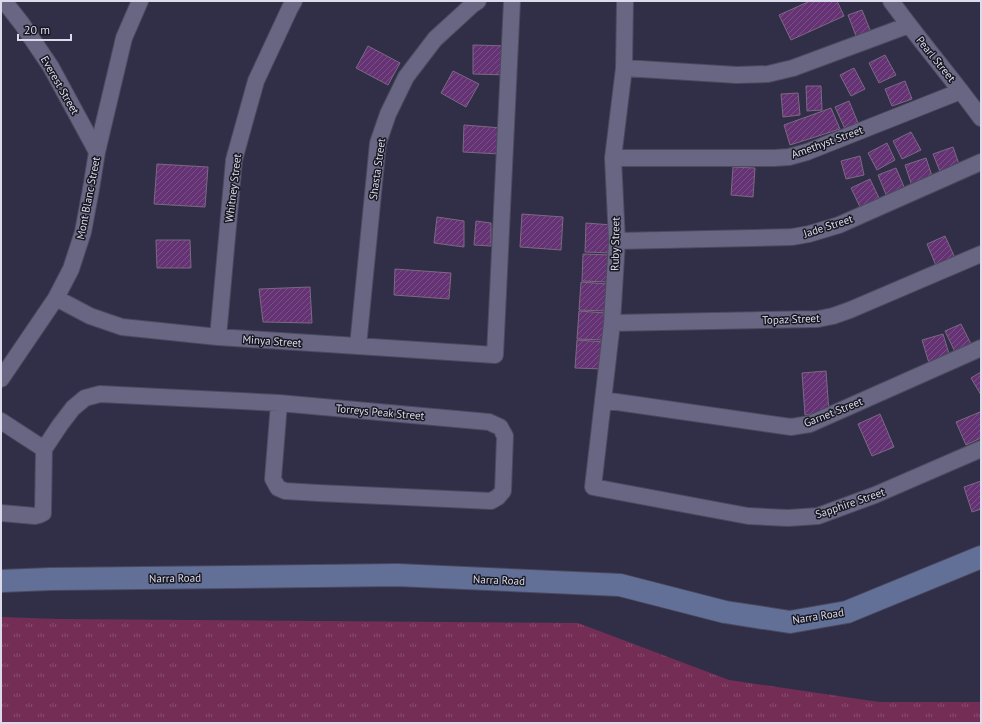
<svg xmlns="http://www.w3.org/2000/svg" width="982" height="724" font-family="'PT Sans',sans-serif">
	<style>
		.grass { fill: url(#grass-tufts) }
		.building { fill: url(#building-hatch); stroke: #7b6981 }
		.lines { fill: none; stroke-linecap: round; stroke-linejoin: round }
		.street-casing { stroke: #4b4a5e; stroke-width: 18 }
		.secondary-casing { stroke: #4b4a5e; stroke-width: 24 }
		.street { stroke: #686682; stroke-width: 16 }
		.secondary { stroke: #627098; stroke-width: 22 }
		.labels { text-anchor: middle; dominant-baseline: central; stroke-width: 3; stroke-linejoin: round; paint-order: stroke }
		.street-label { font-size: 11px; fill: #dbdbeb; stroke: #191924 }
	</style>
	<defs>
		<pattern id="grass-tufts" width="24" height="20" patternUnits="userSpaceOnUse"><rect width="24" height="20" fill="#742e55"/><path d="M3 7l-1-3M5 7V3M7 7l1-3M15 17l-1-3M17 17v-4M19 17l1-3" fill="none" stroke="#874c6e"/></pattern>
		<pattern id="building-hatch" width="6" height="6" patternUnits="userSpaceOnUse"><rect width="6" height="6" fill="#653374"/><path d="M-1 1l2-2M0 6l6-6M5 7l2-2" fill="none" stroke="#7a5088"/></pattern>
	</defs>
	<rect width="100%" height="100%" fill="#312f48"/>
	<!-- grass -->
	<path class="grass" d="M1 617 57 619 578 623 729 680 879 702H981V723H1Z"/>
	<!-- building -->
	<path class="building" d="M810 1H837L844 16 791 40 779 15Z
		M862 10 872 35 858 41 848 15Z
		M473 45 509 46 508 75 473 74Z
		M368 46 400 63 388 85 356 68Z
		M885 55 896 75 879 83 869 63Z
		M854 68 865 89 851 96 840 75Z
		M453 71 479 84 466 107 441 93Z
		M905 81 912 99 892 106 885 89Z
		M806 86H821L822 110 807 111Z
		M798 93 800 115 783 117 781 94Z
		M849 101 858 123 845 129 835 107Z
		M831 108 840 129 790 145 784 125Z
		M464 125 502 128 500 154 463 152Z
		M911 132 921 150 902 159 893 141Z
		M887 143 895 160 877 170 868 153Z
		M953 147 960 167 941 174 933 154Z
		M860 156 864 175 846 179 841 161Z
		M926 158 933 179 912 186 905 165Z
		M157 164 208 167 205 207 154 204Z
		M733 167 755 168 753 197 731 195Z
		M896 168 905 189 887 197 878 175Z
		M870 179 880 200 861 209 851 188Z
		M522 214 563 217 561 250 520 247Z
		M437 217 464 221V247L434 243Z
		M476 221 491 223V246L474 245Z
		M586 223 612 225 611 253 585 252Z
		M945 236 956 260 937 268 927 244Z
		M156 240H190L191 268H157Z
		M583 254 611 255 609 282 582 281Z
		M395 269 451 273 449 299 394 295Z
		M581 282 608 284 606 311 579 310Z
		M310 287 312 323 263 322 259 289Z
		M579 311 606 313 604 340 577 339Z
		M961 324 972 346 956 354 945 331Z
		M943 334 950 357 929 363 922 340Z
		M577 340 605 342 603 369 575 368Z
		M826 371 829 413 805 415 802 373Z
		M981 372V395L971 378Z
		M980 412 981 414V438L966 445 956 422Z
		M880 414 894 447 872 456 858 424Z
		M981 481V509L972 512 964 487Z"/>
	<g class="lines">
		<!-- street casing -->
		<g class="street-casing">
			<path id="street" d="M4 1 22 24 51 67 97 152
				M625 1 624 68 613 158 617 241 612 323 593 487 748 516 788 518 818 516 875 495 981 449
				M891 1C920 41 952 78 981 118
				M624 68 737 75 768 74 793 68 909 25
				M613 158H774L789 157 807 152 961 91
				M617 241 792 237 809 234 839 225 981 162
				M56 298 90 316 122 327 218 337 495 355 512 1
				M612 323 818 319 833 316 850 310 981 254
				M218 337 234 160 256 81 290 8 294 1
				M358 346 378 143 388 114 406 77 435 39 472 5 478 1
				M1 379 56 298 71 269 83 232 91 189 97 152 124 38 140 1
				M603 400 791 427 810 424 981 348
				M1 421 44 449
				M1 513 35 516 39 515 43 513 44 449 60 425 73 408 85 398 100 394 279 403 489 422 500 427 505 436 503 491 498 497 491 501 318 493 285 491 278 488 273 479 279 403"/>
		</g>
		<!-- secondary casing -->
		<g class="secondary-casing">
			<path id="secondary" d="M1 581 51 579 397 575 620 585 725 612 790 622 847 612 981 557"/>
		</g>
		<!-- street -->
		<use href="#street" class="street"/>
		<!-- secondary -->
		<use href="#secondary" class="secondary"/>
	</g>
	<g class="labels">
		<!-- street labels -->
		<g class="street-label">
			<text transform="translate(936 59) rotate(51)">Pearl Street</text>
			<text transform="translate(60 85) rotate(60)">Everest Street</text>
			<text transform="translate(827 142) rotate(-20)">Amethyst Street</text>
			<text transform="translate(377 169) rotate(-82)">Shasta Street</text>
			<text transform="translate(233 188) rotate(-83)">Whitney Street</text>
			<text transform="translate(88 198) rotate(-79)">Mont Blanc Street</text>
			<text transform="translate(828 226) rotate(-18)">Jade Street</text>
			<text transform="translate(615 244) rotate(-89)">Ruby Street</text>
			<text transform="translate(791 319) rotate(-2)">Topaz Street</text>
			<text transform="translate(272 341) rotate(4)">Minya Street</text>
			<text transform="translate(380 412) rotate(5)">Torreys Peak Street</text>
			<text transform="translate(833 412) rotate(-22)">Garnet Street</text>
			<text transform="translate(850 503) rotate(-19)">Sapphire Street</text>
			<text transform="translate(175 578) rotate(-1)">Narra Road</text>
			<text transform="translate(499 580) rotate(2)">Narra Road</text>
			<text transform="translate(818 616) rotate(-9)">Narra Road</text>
		</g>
	</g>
	<!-- border -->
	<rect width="982" height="724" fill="none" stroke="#dbdbeb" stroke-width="4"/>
	<!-- scale -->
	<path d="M18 34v6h53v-6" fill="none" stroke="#dbdbeb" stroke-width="2"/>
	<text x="24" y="34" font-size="12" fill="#dbdbeb" stroke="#191924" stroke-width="3" paint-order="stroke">20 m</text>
</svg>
